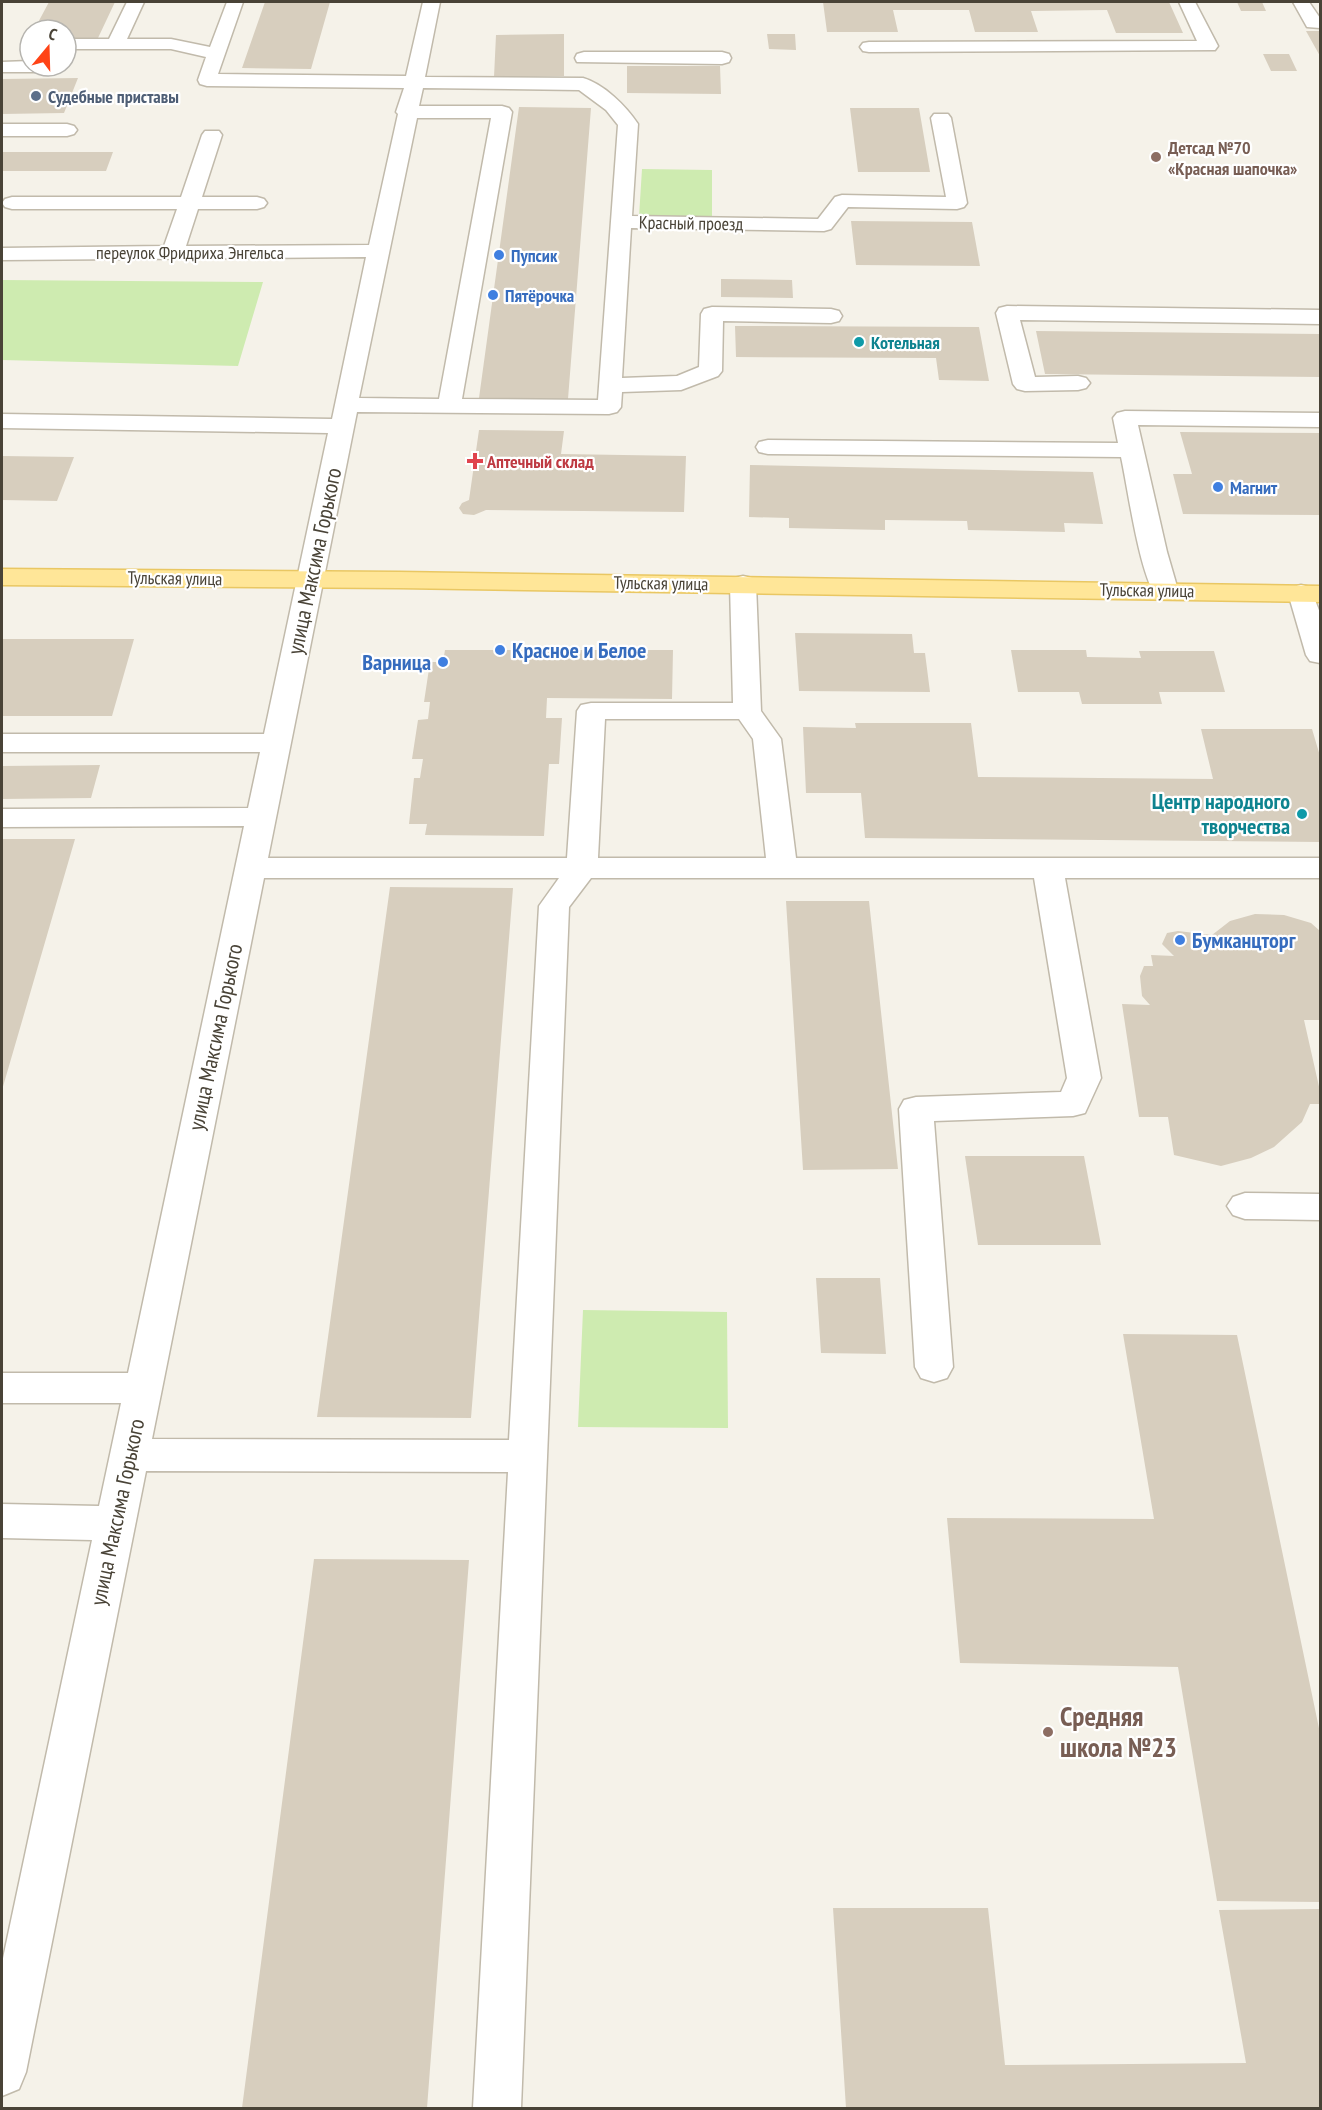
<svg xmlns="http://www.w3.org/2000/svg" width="1322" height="2110" font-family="'PT Sans Narrow',sans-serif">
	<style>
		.green { fill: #ceebb0 }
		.building { fill: #d7cebe }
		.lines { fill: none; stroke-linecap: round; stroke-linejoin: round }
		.minor-casing { stroke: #c1baab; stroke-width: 3 }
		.major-casing { stroke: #e9c763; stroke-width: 3 }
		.minor { fill: #fff; fill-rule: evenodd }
		.major { fill: #ffe698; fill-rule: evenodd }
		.service-dot { fill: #5c6f8a; stroke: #fff; stroke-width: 2 }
		.education-dot { fill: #8d6e63; stroke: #fff; stroke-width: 2 }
		.shop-dot { fill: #3f7fe0; stroke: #fff; stroke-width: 2 }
		.culture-dot { fill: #0f9aa8; stroke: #fff; stroke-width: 2 }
		.health-dot { fill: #e0444e; stroke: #fff; stroke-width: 2 }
		.labels { text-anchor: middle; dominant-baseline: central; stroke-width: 4.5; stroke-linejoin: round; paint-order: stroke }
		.far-service-label { font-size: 18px; font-weight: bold; fill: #4e5e75; stroke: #fff; text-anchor: start }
		.far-education-label { font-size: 18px; font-weight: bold; fill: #785e54; stroke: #fff; text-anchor: start }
		.far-street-label { font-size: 18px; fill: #494337; stroke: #fff }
		.far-shop-label { font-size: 18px; font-weight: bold; fill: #366cbe; stroke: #fff; text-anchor: start }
		.far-culture-label { font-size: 18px; font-weight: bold; fill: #0d838f; stroke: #fff; text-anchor: start }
		.far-health-label { font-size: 18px; font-weight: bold; fill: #be3a42; stroke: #fff; text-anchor: start }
		.street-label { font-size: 22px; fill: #494337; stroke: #fff }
		.shop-label { font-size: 22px; font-weight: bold; fill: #366cbe; stroke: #fff; text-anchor: start }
		.culture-label { font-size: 22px; font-weight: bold; fill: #0d838f; stroke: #fff; text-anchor: end }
		.near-education-label { font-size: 27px; font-weight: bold; fill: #785e54; stroke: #fff; text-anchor: start }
	</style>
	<rect width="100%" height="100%" fill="#f5f2e9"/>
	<!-- green -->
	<path class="green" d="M642 169 712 170V218L639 217Z
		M2 280 263 282 238 366 2 360Z
		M583 1310 727 1312 728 1428 578 1427Z"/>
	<!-- building -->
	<path class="building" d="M49 2H115L98 38H66V30H34Z
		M265 2H330L311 69 242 68Z
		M823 2H1169L1183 33H1116L1107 10 1031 11 1038 32H975L969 10H893L898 32H827Z
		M1237 2H1262L1266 11H1241Z
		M1306 31H1320V56Z
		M564 34V76L494 77 496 35Z
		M767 34H795L796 50 769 49Z
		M1263 54H1289L1297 71H1271Z
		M627 66H720L721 94 627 93Z
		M78 78 64 113 2 114V79Z
		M519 107 591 108 568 399 479 398Z
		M850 108H919L930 172H858Z
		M2 152H113L106 171H2Z
		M851 221 972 222 980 266 856 265Z
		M721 279 792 280 793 298 721 297Z
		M735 326 979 327 989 381 939 380 936 358 736 357Z
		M1036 331 1320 334V377L1045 374Z
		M479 430 564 431 561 454 686 456 684 512 486 510 474 515 463 514 459 508 462 503 469 500Z
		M1180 432 1320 433V515L1183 514 1173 474H1192Z
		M2 456 74 457 57 501 2 500Z
		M750 465 1093 472 1103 524 1064 523 1065 532 968 530 967 521 885 520V530L789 528V518L749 517Z
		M795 633 912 634 914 653H925L930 692 799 691Z
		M2 639H134L112 716H2Z
		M445 650H673L672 699 547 698 546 718H562L559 764H549L544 836 425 835 427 824H409L414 778H420L423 759H412L418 720 428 719 430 702H424L430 662H443Z
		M1011 650H1086L1087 657 1141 658 1139 651H1214L1225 692H1159L1162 704H1082L1079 692H1018Z
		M855 723H971L978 777 1213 779 1201 729H1312L1320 756V842L865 838 861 793H806L803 727 856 728Z
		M100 765 91 798 2 799V766Z
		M2 839H75L2 1090Z
		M390 887 513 888 471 1418 317 1417Z
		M786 901H869L898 1169 803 1170Z
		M1255 914 1284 915 1311 923 1320 931V1020H1304L1320 1091V1104H1310L1302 1122 1274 1147 1251 1158 1221 1166 1174 1155 1168 1117H1139L1122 1004 1150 1005 1142 996 1140 976 1144 966H1153L1151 955 1174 956 1162 944 1167 933 1178 931 1212 935 1230 921Z
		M965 1156H1084L1101 1245H978Z
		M816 1278H880L886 1354 821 1353Z
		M1123 1334 1237 1335 1320 1733V1902L1217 1901 1178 1667 960 1663 947 1518 1154 1519Z
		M314 1559 469 1560 427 2108H242Z
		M833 1908H988L1005 2065 1246 2063 1219 1910 1320 1909V2108H846Z"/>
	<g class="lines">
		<!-- minor casing -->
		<g class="minor-casing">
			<path id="minor" d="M127 2H144L127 39H171L210 47 227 2H243L218 74 406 76 423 2H440L425 77 583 78C604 84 626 106 638 124L632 216 818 219 835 197 842 195 946 197 931 118 934 114H948L951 118 967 203 964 207 957 209 848 207 831 229 824 231 631 228 622 378 677 376 699 367 701 314 704 309 712 307 831 309 839 311 842 316 839 321 831 323 723 321 722 371 718 376 681 390 622 392 621 407 617 412 609 414 357 412 268 858H567L577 711 581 705 591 703H733L730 584 734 578 743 576 752 578 756 584 761 711 781 739 796 858H1320V878H1065L1101 1078 1085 1113 1073 1116 934 1121 953 1367 947 1378 934 1382 921 1378 915 1367 899 1109 904 1100 916 1097 1061 1092 1067 1078 1034 878H591L569 907 521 2108H473L508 1472 146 1471 26 2072 19 2089 2 2096V1963L92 1540 2 1538V1504L99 1506 121 1403H2V1373H128L244 826 2 827V809L248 808 260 752H2V734H264L328 433 2 428V414L332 419 366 257 2 260V248L164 246 177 209H12L5 207 2 203 5 199 12 197H181L202 135 205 131H219L222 135 202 197H257L264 199 267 203 264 207 257 209H198L186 246 369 245 398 114 396 112 404 88 207 86 200 84 198 80 206 57 171 49H66V39H109ZM423 88 579 90 606 110 618 125 598 400 462 399 512 112 509 108 502 106H419ZM417 118H491L439 399 359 398ZM605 719H739L753 739 766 858H598ZM264 878H559L539 906 509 1440 152 1439Z
				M1179 2H1195L1218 46 1215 50 869 52 863 51 860 47 863 43 869 42 1197 41Z
				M1293 2H1309L1320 18V28L1307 27Z
				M584 52H722L729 54 731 58 729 62 722 64 577 62 575 58 577 54Z
				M30 61V66H59L57 70 50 72H2V62Z
				M2 124H67L74 126 77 130 74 134 67 136H2Z
				M1007 306 1320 310V324L1020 320 1035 377 1078 376 1086 378 1090 383 1086 388 1078 390 1025 391 1017 389 1013 384 996 313 999 308Z
				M1125 411 1320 413V427L1138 425 1167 552 1178 590 1174 596 1165 598 1156 596C1139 572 1128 489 1121 457L768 454 759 452 756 447 759 442 768 440 1118 443 1113 418 1117 413Z
				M1301 585 1310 587 1320 613V663L1310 661 1306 655 1288 593 1292 587Z
				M1245 1193 1320 1194V1220L1245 1219 1233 1215 1227 1206 1233 1197Z"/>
		</g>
		<!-- major casing -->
		<g class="major-casing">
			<path id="major" d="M2 569 399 572 1320 586V602L399 588 2 585Z"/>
		</g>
		<!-- minor -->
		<use href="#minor" class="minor"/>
		<!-- major -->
		<use href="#major" class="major"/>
	</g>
	<!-- markers -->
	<circle class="service-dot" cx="36" cy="96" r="6"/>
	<g class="education-dot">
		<circle cx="1156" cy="157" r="6"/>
		<circle cx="1048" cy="1732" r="6"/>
	</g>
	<g class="shop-dot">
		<circle cx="499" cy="255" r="6"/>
		<circle cx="493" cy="295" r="6"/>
		<circle cx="1218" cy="487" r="6"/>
		<circle cx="500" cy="650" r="6"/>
		<circle cx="443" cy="662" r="6"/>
		<circle cx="1180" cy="940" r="6"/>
	</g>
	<g class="culture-dot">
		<circle cx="859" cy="342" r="6"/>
		<circle cx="1302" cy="814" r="6"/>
	</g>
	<path class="health-dot" d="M472 452h6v6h6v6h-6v6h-6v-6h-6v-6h6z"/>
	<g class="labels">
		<!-- far-service labels -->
		<g class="far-service-label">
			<text x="48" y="96">Судебные приставы</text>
		</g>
		<!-- far-education labels -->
		<g class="far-education-label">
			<text x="1168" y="147">Детсад №70<tspan x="1168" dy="21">«Красная шапочка»</tspan></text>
		</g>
		<!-- far-street labels -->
		<g class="far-street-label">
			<text transform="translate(691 223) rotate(1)">Красный проезд</text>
			<text x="190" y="252">переулок Фридриха Энгельса</text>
			<text transform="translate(175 578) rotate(1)">Тульская улица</text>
			<text transform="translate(661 583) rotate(1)">Тульская улица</text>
			<text transform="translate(1147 590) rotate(1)">Тульская улица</text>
		</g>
		<!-- far-shop labels -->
		<g class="far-shop-label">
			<text x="511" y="255">Пупсик</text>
			<text x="505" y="295">Пятёрочка</text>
			<text x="1230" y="487">Магнит</text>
		</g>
		<!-- far-culture labels -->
		<g class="far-culture-label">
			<text x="871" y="342">Котельная</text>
		</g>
		<!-- far-health labels -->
		<g class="far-health-label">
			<text x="487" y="461">Аптечный склад</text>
		</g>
		<!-- street labels -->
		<g class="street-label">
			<text transform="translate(314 561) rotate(-78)">улица Максима Горького</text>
			<text transform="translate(215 1037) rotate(-78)">улица Максима Горького</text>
			<text transform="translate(117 1512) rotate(-78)">улица Максима Горького</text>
		</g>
		<!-- shop labels -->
		<g class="shop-label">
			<text x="512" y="650">Красное и Белое</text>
			<text x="431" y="662" text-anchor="end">Варница</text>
			<text x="1192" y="940">Бумканцторг</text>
		</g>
		<!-- culture labels -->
		<g class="culture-label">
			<text x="1290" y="801">Центр народного<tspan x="1290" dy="25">творчества</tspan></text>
		</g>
		<!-- near-education labels -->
		<g class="near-education-label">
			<text x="1060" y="1716">Средняя<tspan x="1060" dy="31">школа №23</tspan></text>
		</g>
	</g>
	<!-- border -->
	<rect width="1322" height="2110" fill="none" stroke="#494337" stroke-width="6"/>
	<!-- north arrow -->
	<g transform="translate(48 48) rotate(19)"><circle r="28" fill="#ffffff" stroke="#b6b4af" stroke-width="1.5"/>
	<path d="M0-4.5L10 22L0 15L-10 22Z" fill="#ff4316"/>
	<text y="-9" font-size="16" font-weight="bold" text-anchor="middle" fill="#494337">С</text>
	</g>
</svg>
